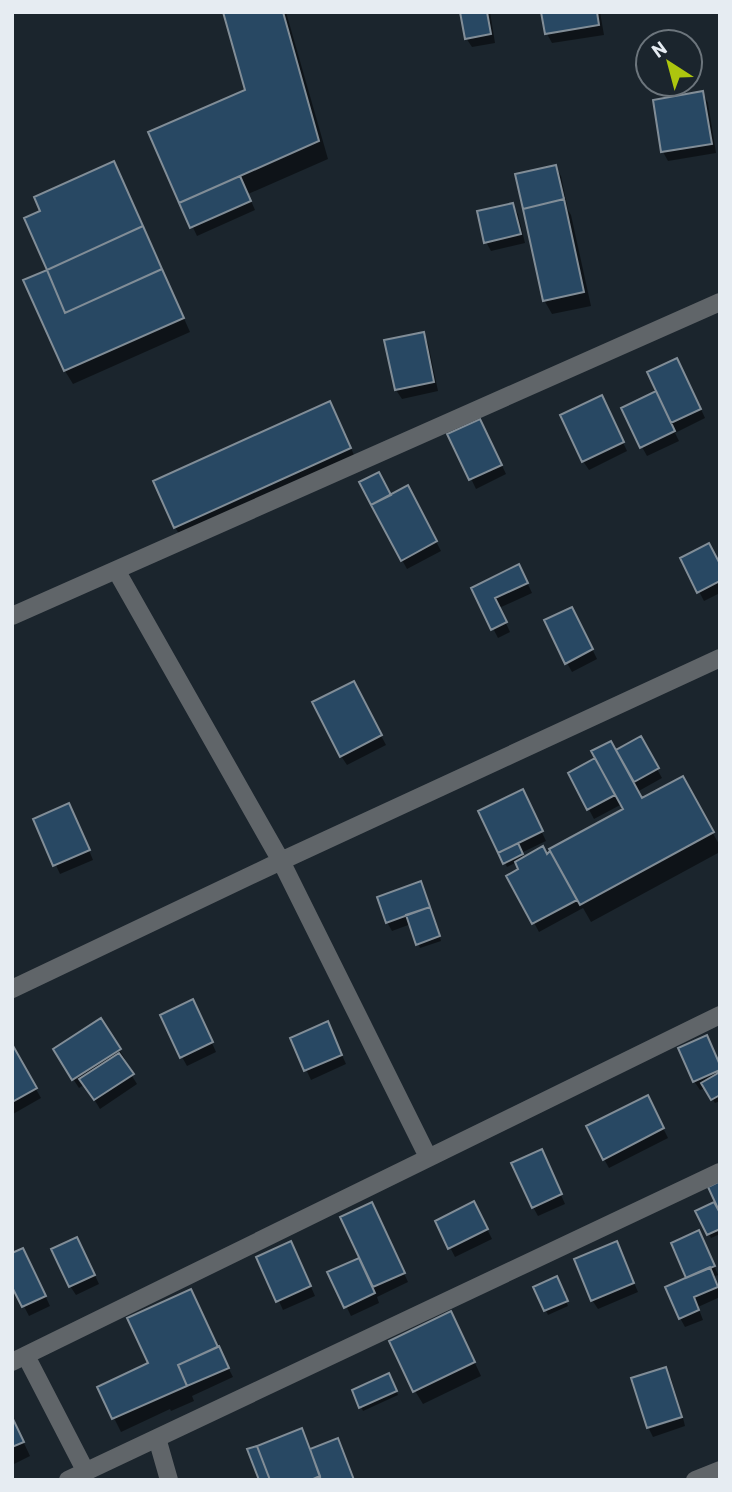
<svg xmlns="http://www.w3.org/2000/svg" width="732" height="1492" font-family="Barlow,sans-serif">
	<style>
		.shadow { fill: #0007 }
		.building { fill: #284863; stroke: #818d97; stroke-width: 2 }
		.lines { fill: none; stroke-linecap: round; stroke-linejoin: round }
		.street { stroke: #606569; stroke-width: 18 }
	</style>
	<rect width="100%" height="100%" fill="#1b252d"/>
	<!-- shadow -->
	<path class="shadow" d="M225 12H286L328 159 248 194 255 210 197 236 181 202 247 91Z
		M462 12H490L495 43 472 47 466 38Z
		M543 12H600L604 35 552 43 547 34Z
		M703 93 708 103 716 153 668 161 663 152 655 101Z
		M113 163 121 177 190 332 73 384 65 371 25 281 49 271 42 212Z
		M555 166 561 176 568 210 571 215 591 306 552 314 544 300Z
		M513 205 518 214 525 243 491 251 486 242Z
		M423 334 428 343 438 391 402 399 396 390 386 342Z
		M682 369 705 418 675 433 679 441 647 456 642 447 658 392Z
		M329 403 337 416 357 462 183 541 175 527Z
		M606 406 627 451 589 470 583 461Z
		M485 430 506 474 476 489 450 435Z
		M390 497H413L441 551 407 569 402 560Z
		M682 559 720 567V593L704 601Z
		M524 576 532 593 499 608 510 632 498 638 473 589Z
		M577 618 597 659 572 672 567 663Z
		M358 692 386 745 347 765 341 756Z
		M640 739 662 778 637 792 642 800 692 796 720 846V855L718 853 591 922 583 908 539 932 509 876 521 870 517 862 507 867 480 812 527 801 546 841 521 853 524 859 546 856 625 809 622 804 594 819 570 774Z
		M74 814 93 860 60 874 35 820Z
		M420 884 426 893 441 941 420 948 411 924 392 931 387 922Z
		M198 1011 216 1052 187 1066 182 1057Z
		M328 1024 346 1064 311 1080 292 1039Z
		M12 1047 41 1098 13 1114 12 1113Z
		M119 1049 125 1059 122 1060 137 1084 100 1109 85 1084 79 1088 60 1059Z
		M720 1066V1101L715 1103 706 1088 700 1090 694 1081Z
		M652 1106 668 1138 609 1168 604 1159Z
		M546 1161 565 1204 538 1216 533 1207Z
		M720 1211V1234L711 1238 698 1212Z
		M376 1213 408 1282 377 1297 379 1303 351 1316 330 1273 361 1258Z
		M479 1213 492 1239 455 1257 437 1222Z
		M704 1242 718 1275 713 1277 720 1292V1297L698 1307 703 1320 685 1327 680 1318 688 1279Z
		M82 1248 99 1284 76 1295 70 1286Z
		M296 1253 315 1296 283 1310 259 1258Z
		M621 1253 638 1292 598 1309 592 1300Z
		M28 1259 50 1306 29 1316 12 1283Z
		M558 1282 568 1306 548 1315 535 1287Z
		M458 1327 481 1376 423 1404 415 1391Z
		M218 1348 233 1377 192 1396 194 1401 171 1411 170 1409 121 1432 99 1388Z
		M665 1369 671 1378 682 1415 648 1426Z
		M391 1379 398 1395 363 1411 354 1391Z
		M12 1418 30 1456 12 1465Z
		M683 1418 685 1426 653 1437 649 1429Z"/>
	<!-- building -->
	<path class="building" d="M223 12H283L319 141 179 203 148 132 245 90Z
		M460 12H487L491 34 465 39Z
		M541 12H597L599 25 545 34Z
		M703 91 712 144 661 152 653 100Z
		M114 161 143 226 47 270 24 218 40 211 34 197Z
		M556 165 564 199 523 209 515 174Z
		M240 176 251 201 190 228 179 203Z
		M564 199 584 292 543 301 523 209Z
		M513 203 521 234 484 243 477 211Z
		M143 226 162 269 65 313 47 270Z
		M162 269 184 318 64 371 23 280 47 270 65 313Z
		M424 332 434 382 395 390 384 340Z
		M677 358 701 409 671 423 647 372Z
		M656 391 675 431 640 448 621 408Z
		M602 395 624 442 582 462 560 415Z
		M330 401 351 448 174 528 153 481Z
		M480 419 502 465 469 480 447 434Z
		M379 472 391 495 371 505 359 482Z
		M408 485 437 541 401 561 371 505Z
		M709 543 720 564V581L697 593 680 558Z
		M519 564 528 583 495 598 507 622 491 630 471 588Z
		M572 607 593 649 565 664 544 620Z
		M354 681 382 735 340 757 312 702Z
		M641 736 659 768 634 782 616 750Z
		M611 741 642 798 683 776 714 832 580 905 549 849 623 809 591 751Z
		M595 758 615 795 587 810 568 773Z
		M523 789 543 831 498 853 478 811Z
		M69 803 90 850 53 866 33 819Z
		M518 843 523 854 503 864 498 853Z
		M543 846 547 854 550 851 577 900 532 924 506 876 518 869 515 862Z
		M421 881 430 907 386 923 377 897Z
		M430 907 440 936 416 945 406 915Z
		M193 999 213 1042 180 1058 160 1015Z
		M101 1018 121 1049 72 1080 53 1049Z
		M328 1021 342 1055 304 1071 290 1038Z
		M707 1035 720 1065V1070L693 1082 678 1048Z
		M12 1044 37 1088 12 1102Z
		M119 1053 134 1074 94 1100 79 1079Z
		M720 1072V1095L711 1100 701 1083Z
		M648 1095 664 1128 603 1160 586 1126Z
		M542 1149 562 1194 532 1208 511 1163Z
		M720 1181V1213L708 1187Z
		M474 1201 488 1229 448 1249 435 1221Z
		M372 1202 405 1273 373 1287 340 1217Z
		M714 1202 720 1213V1229L707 1235 695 1211Z
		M699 1230 715 1266 686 1278 671 1243Z
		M77 1237 95 1275 69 1287 51 1249Z
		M291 1241 311 1286 276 1302 256 1257Z
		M617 1241 634 1283 591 1301 574 1259Z
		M23 1248 46 1296 22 1307 12 1287V1253Z
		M359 1258 375 1293 344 1308 327 1272Z
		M710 1267 718 1287 694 1297 699 1310 679 1319 665 1287Z
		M557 1276 568 1301 544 1311 533 1287Z
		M191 1289 218 1347 178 1365 187 1386 112 1419 97 1387 148 1363 127 1318Z
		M451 1311 475 1362 413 1392 389 1341Z
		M219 1346 229 1368 187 1386 178 1365Z
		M666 1367 682 1417 647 1428 631 1378Z
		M389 1373 397 1391 359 1408 352 1390Z
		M12 1417 24 1442 12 1447Z
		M302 1428 320 1476 311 1480H270L257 1446Z
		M338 1438 354 1480H321L310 1449Z
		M257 1446 270 1480H259L247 1449Z"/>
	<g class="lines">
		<!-- street -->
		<path class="street" d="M116 570 281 861 428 1157
			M12 616 720 302
			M12 989 281 861 720 658
			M26 1356 86 1472
			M12 1362 720 1015
			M157 1438 169 1480
			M68 1480 720 1172
			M695 1480 720 1470"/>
	</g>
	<!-- border -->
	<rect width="732" height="1492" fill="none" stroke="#e6ecf2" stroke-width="28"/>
	<!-- north arrow -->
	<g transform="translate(669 63) rotate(324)"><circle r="33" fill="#1b252d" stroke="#6c757c" stroke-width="2"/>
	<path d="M0-5L12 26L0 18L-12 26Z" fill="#adc60e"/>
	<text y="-10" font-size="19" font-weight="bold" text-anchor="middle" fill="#e6ecf2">N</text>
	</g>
</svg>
